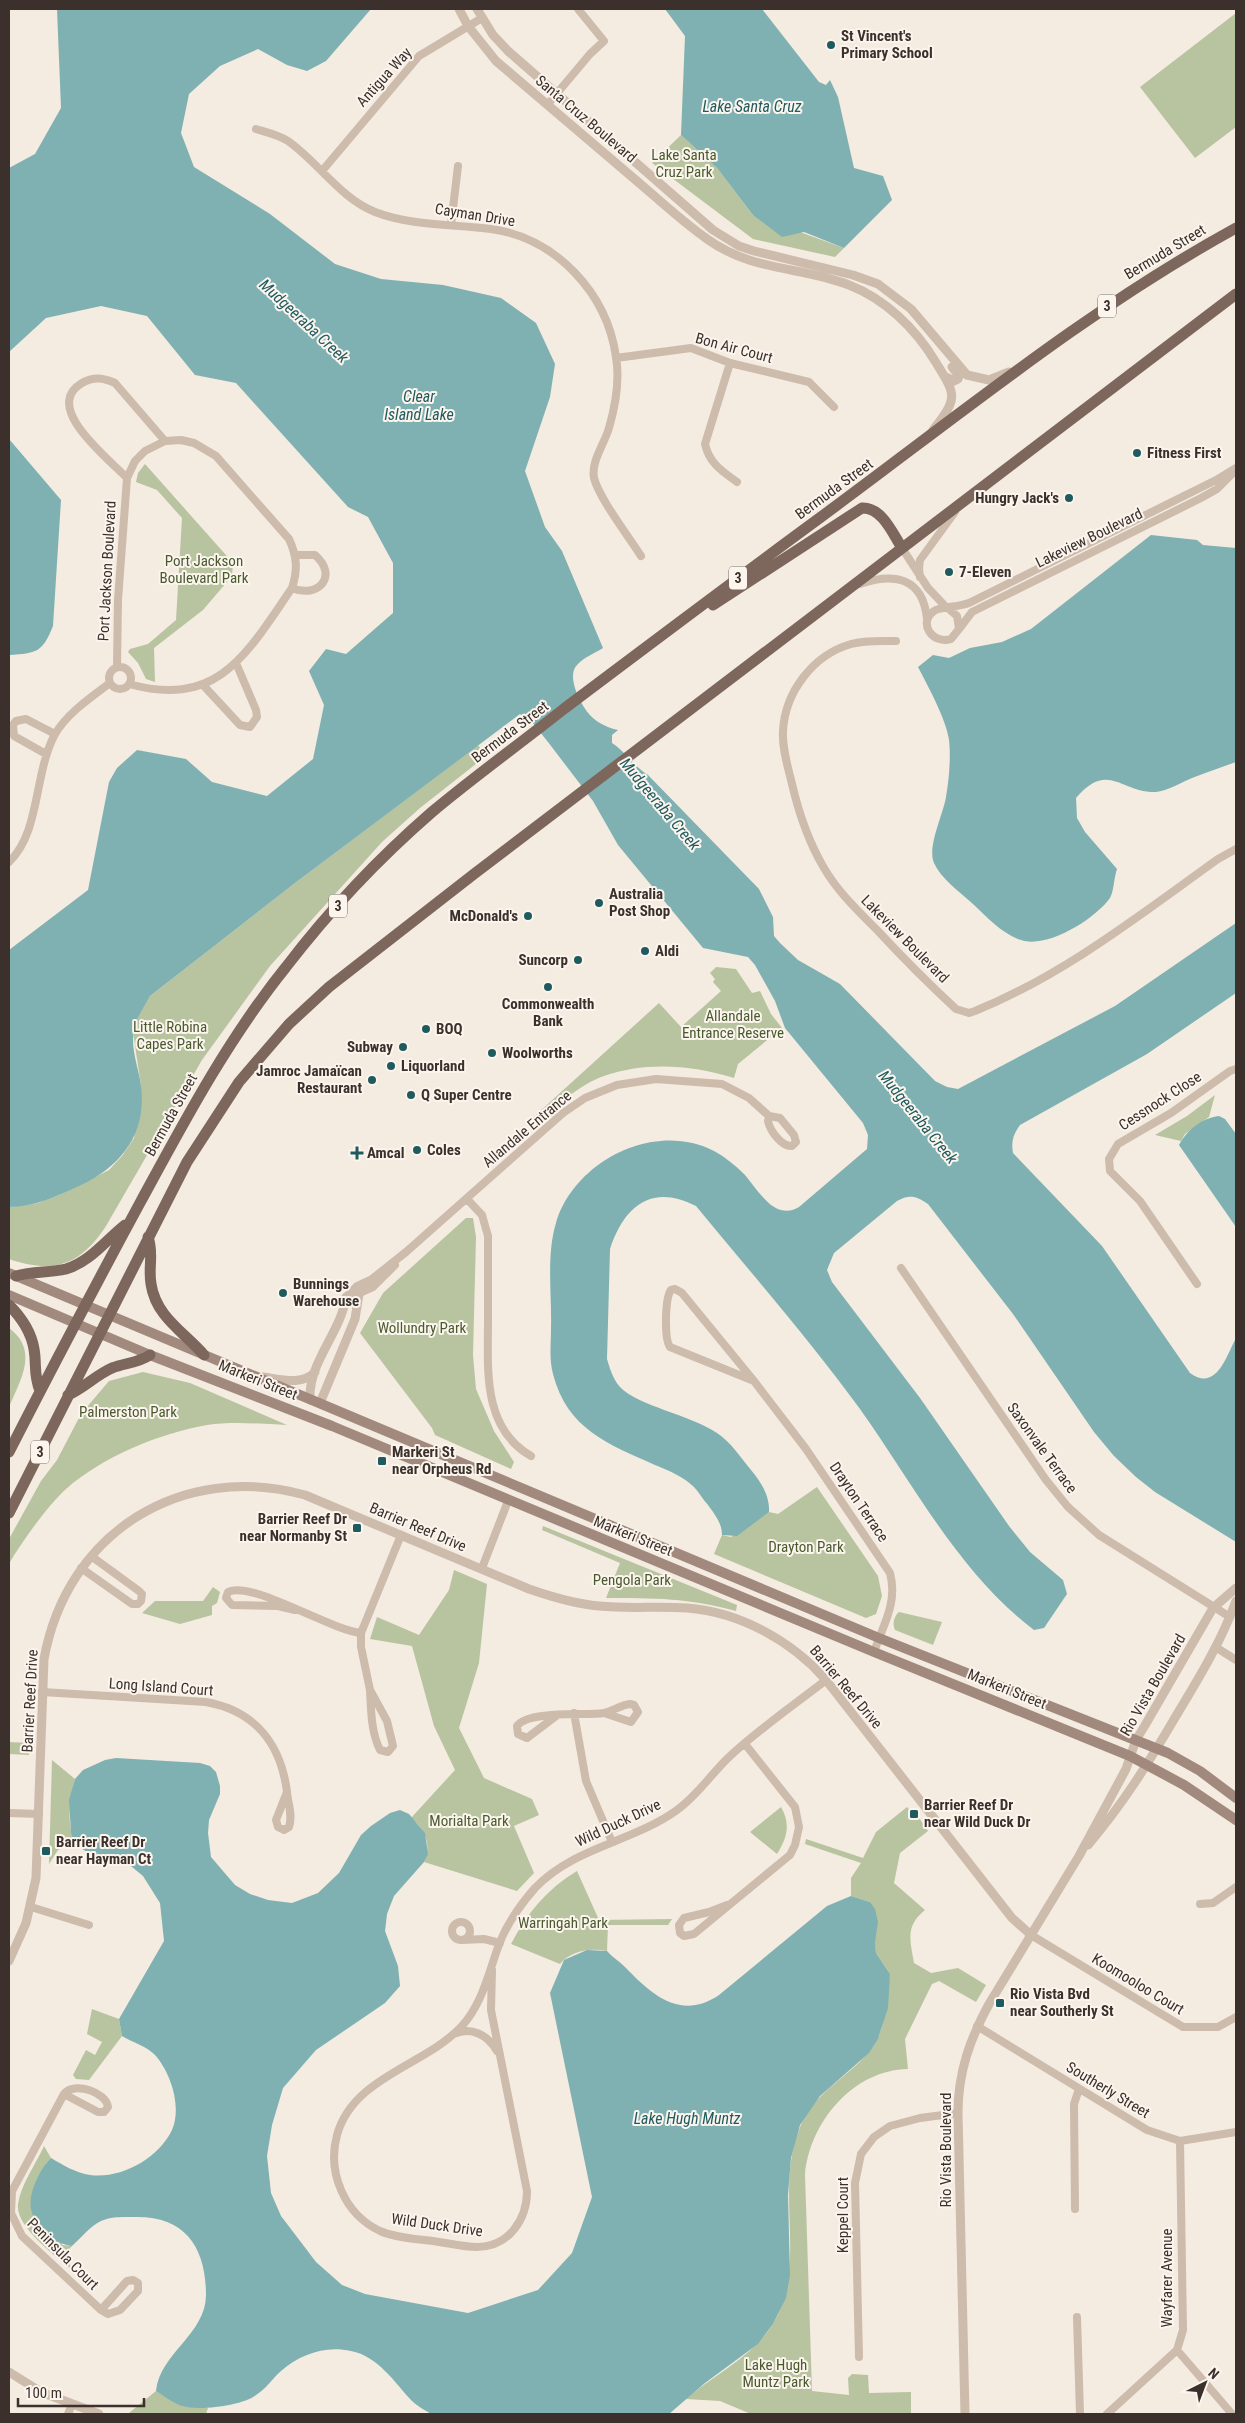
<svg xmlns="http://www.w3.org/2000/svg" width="1245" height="2423" font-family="'Roboto Condensed',sans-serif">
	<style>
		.green { fill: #b8c4a0 }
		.water { fill: #7fb0b2 }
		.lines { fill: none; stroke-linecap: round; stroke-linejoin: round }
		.minor { stroke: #cdbbac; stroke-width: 8 }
		.tertiary { stroke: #cdbbac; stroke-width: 9 }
		.secondary { stroke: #a18a7d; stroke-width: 10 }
		.primary { stroke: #7d675c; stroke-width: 11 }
		.poi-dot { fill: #1f5a5e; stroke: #fbf5ee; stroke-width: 2 }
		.labels { text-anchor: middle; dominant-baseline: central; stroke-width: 4; stroke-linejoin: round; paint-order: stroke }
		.shield { fill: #fbf5ee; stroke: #756b66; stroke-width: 1 }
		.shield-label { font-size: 14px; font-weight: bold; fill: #3b302b }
		.poi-label { font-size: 15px; font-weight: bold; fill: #3b302b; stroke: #fbf5ee; text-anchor: start }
		.street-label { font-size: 15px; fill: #3b302b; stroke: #fbf5ee }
		.park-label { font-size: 15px; fill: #4a5a2e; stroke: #fbf5ee }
		.water-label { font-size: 16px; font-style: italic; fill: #1f5a5e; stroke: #fbf5ee }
	</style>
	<rect width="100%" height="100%" fill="#f4ebe1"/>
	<!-- green -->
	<path class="green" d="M1236 13V127L1195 158 1140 87Z
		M681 135 717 168 753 215 844 248 835 257 753 239 652 163Z
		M145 464 233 563 232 576 203 610 154 648 155 682 146 679 138 663 128 652 130 649 148 644 176 620 182 518 157 490 136 482 138 473Z
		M478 745 486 756 420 808 382 842 270 966 202 1060 106 1226C80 1266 53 1274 9 1259V1207L38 1203 59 1195 109 1170 122 1156 134 1138 141 1086 133 1032 139 1014 150 996 295 883Z
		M716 967 736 969 752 993 760 991 771 1014 782 1028 738 1064 734 1078C693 1065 645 1061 604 1076 578 1085 556 1107 535 1125L527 1123 659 1003 681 1027 721 991 713 982 715 979 710 973Z
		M1215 1095 1209 1117 1185 1134 1181 1141 1155 1135 1187 1116Z
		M466 1218H473L476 1237 473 1355 476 1389 494 1431 514 1462 511 1469 435 1435 432 1428 360 1333 383 1293Z
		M9 1328C39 1350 21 1379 9 1407Z
		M143 1372 190 1383 287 1425C261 1424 233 1421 207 1425 160 1433 102 1457 66 1489 49 1504 20 1544 9 1564V1539L41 1481 57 1460 81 1414 109 1381Z
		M817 1487 878 1576 882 1596 876 1614 866 1618 714 1554 722 1535 731 1537 769 1512 778 1514Z
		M543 1526 737 1605 736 1611C689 1598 654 1598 606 1598L620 1563 542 1530Z
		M454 1570 487 1584 479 1663 459 1728 484 1778 532 1799 539 1815 514 1826 534 1873 517 1891 424 1862C432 1846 425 1828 411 1818L455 1770 434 1726 412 1646 370 1639 377 1617 419 1635 449 1590Z
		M213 1587 220 1592 217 1603 212 1606V1615L180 1624 142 1613 155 1601H203Z
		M899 1612 942 1622 933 1645 895 1630C892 1624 894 1616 899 1612Z
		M9 1742 29 1743V1755L9 1754Z
		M52 1760 75 1779C69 1800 67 1821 74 1843L58 1850 49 1864Z
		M781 1807C791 1824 787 1838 777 1854L750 1832Z
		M907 1807 915 1816 917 1815 928 1831 900 1853 894 1883 925 1910C905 1926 910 1940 914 1963L931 1973 958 1968 986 1985 976 2002 939 1981 932 1984 905 2039 908 2069C853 2070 810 2122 805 2174L812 2391 849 2395 848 2378 852 2374 868 2375 869 2393 911 2392V2414H751L720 2401 686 2399C708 2380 736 2365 757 2344 818 2283 770 2200 800 2127 816 2087 859 2073 877 2040 886 2024 887 1993 890 1974L876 1953 870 1902 851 1896V1878L861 1863 805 1844 806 1839 863 1858 876 1832Z
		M577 1871 599 1920 672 1919 668 1925H608L607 1951C591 1948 572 1950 560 1964L511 1944C527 1913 548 1888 577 1871Z
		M92 2009 119 2019 122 2036 89 2080 76 2079 73 2075 86 2050 95 2055 102 2042 87 2034Z
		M44 2146 51 2158 46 2164 62 2245 72 2246 67 2252 68 2262 74 2271C57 2257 15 2227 18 2204 21 2184 36 2164 44 2146Z
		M156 2391 183 2406 208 2408 206 2414 129 2413Z"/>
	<!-- water -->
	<path class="water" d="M57 9H371L326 61 307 71 287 65 258 49 220 66 189 94 181 133 194 167 270 214 335 264 381 279 443 285 501 298 536 323 555 364 550 397 525 471 545 527 562 551 603 648C595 653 583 658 577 665 565 677 583 710 593 718 600 724 609 728 618 730L612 735V743C626 752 633 766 648 775L759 889 773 917 774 936 780 943 798 960 840 984 935 1081 947 1087 958 1089 1115 1006 1236 923V993L1147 1054 1020 1125C1013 1135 1011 1141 1013 1153L1102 1246 1190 1373C1216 1392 1226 1357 1236 1338V1542L1155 1492 1136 1477 1114 1456 1094 1432 1013 1314 928 1204C917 1196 909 1194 897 1201L834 1253 827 1270 832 1282 920 1398 1009 1526 1030 1552 1063 1580 1067 1594 1044 1628 1034 1630C959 1573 914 1485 860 1409 809 1339 751 1273 696 1206 652 1183 624 1206 610 1249L607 1359C610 1369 613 1379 620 1387 638 1406 691 1415 717 1433 731 1442 741 1458 751 1470 761 1482 770 1496 769 1512L737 1536 722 1535C722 1523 715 1515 708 1505 703 1500 699 1492 694 1487 684 1477 668 1470 655 1465 608 1444 567 1429 553 1374 549 1360 551 1343 551 1329 552 1295 546 1256 556 1223 574 1161 655 1120 714 1151 725 1157 735 1165 744 1174 754 1185 766 1206 781 1210 788 1212 794 1210 799 1207L867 1149 868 1135 863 1123 785 1028 775 1001 755 965 748 957 703 948 618 845 593 801 548 742 532 722 520 714 295 883 150 996C144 1007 136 1018 134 1030 130 1048 139 1069 141 1086 147 1134 121 1166 81 1185 58 1196 34 1207 9 1207V950L88 890 109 782 117 768 137 750 186 759 212 782 267 796 313 759 324 705 309 671 326 649 346 654 393 613V563L368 517 348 507 236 383 195 375 147 316 101 306 46 318 9 352V168L35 154 61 108Z
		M665 9H762L819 82 826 85 830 80 838 97 854 168 883 176 892 200 844 248 804 232 782 237 753 215 717 168 681 135 685 36Z
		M9 439 61 500 53 626C42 653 37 653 9 655Z
		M1151 535 1197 540 1203 545 1236 548V762C1222 767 1207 772 1192 778 1182 782 1167 791 1156 792 1121 793 1108 760 1076 798L1077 818 1085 832 1117 869C1114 877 1114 891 1110 898 1095 919 1047 949 1021 940 1002 934 987 917 973 904 960 892 941 879 934 863 927 847 943 815 946 797 949 780 951 757 949 740 947 721 927 684 918 667L933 655 949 658 970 648 1002 642 1031 629Z
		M1219 1116 1225 1119 1236 1134V1227L1179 1145C1187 1130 1202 1118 1219 1116Z
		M116 1758 200 1763 210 1766 216 1772 220 1786V1794L209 1820 208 1833 211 1857 235 1885 250 1894 268 1900 292 1903 318 1893 339 1873 361 1835 371 1826 390 1813 400 1810 409 1814 425 1833 428 1854 424 1862 394 1896 387 1914 385 1931 398 1966 400 1986 385 2003 316 2050 283 2088 272 2125 267 2156 271 2193 281 2216 316 2262 342 2285 365 2294 468 2313 538 2290 572 2253 592 2197 550 1993 564 1960 587 1950 607 1951C612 1957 619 1961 625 1967 652 1995 681 2021 719 1995L827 1906 851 1896 870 1902 875 1909 878 1922 875 1942 876 1953 890 1974 888 2008 878 2039 869 2053 820 2096 800 2125 791 2158 788 2195 790 2275 786 2298 773 2324 758 2344 705 2383 669 2414H431C425 2410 417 2406 412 2401 395 2383 378 2356 351 2351 326 2345 300 2354 281 2371 272 2379 266 2389 256 2395 242 2406 199 2411 182 2406 173 2403 164 2396 156 2391 160 2353 206 2334 206 2295 206 2247 185 2216 135 2217 124 2217 111 2216 101 2221 90 2226 81 2238 72 2246 54 2244 35 2227 31 2209 28 2193 40 2169 51 2158 63 2165 76 2173 90 2175 121 2179 158 2159 172 2130 182 2107 171 2073 155 2055 148 2047 132 2042 122 2036L119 2019 164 1941 160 1903 143 1876 120 1857 91 1855 74 1843 71 1833 69 1800 75 1779 83 1770 105 1760Z"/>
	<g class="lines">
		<!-- minor -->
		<path class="minor" d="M548 104 590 54 604 41 578 9
			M256 129C266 132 279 135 288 141 318 162 340 198 375 212 411 226 454 224 491 229 556 238 607 293 616 357 620 380 615 407 609 428 604 445 591 461 594 478 599 498 629 537 641 556
			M322 171 419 56 482 18
			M451 225 458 166
			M616 358 691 348 730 363 809 382 834 407
			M730 363 705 444C709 463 722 471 737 482
			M127 478C109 459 41 407 82 383 94 376 104 378 115 383L165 441
			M902 548 928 588 947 608
			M920 577 919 568 920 560 955 512
			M860 584C895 572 923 578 927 619
			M292 588C318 599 339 576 315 555H296
			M949 609 957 616 959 629 951 639C933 645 917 623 934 611 939 607 959 607 969 603L1218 479 1236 468
			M959 629 972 612 1201 498 1217 489 1233 473
			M896 641C881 641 865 640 851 644 813 655 785 692 783 731 782 749 788 767 792 784 799 814 808 841 824 868 838 892 858 911 878 931 903 958 929 984 956 1009L969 1013 975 1011C1064 975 1141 914 1218 859L1236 849
			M109 678a11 11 0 1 1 22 0a11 11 0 1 1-22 0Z
			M117 667 118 600 127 478 135 461 145 451 165 441 181 440 194 443 216 456 289 539C297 556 298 570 292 588 247 653 219 709 129 684
			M203 685 240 725 250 727 257 717 256 710 236 663
			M46 754 14 736 13 725 16 721 26 719 55 734
			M9 862C40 833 34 775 54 736 65 715 91 697 110 683
			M467 1199 482 1215 488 1236C488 1264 488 1292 488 1321 488 1369 482 1428 531 1456
			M901 1268 1046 1480 1068 1507 1099 1535 1230 1617
			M1197 1284 1140 1201 1110 1171 1109 1159 1118 1144 1171 1113 1230 1071 1236 1069
			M675 1289 682 1293 754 1381 670 1347C664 1339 665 1298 671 1290Z
			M355 1295 373 1287 395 1265
			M346 1297 357 1286 372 1279 406 1252 563 1113 585 1098 617 1085 656 1079 722 1084 749 1098 769 1116 780 1118 794 1135 796 1142 792 1146C782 1147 770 1131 768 1121L769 1116
			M754 1381 806 1449 890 1573C898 1603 883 1625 874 1652
			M81 1568 132 1604H138L141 1601 142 1594 139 1591 91 1556
			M482 1568 508 1501
			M295 1610 278 1606 232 1605 226 1598 228 1592C251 1580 330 1630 361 1633
			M1217 1648 1236 1660
			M370 1690 361 1647V1633L401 1535
			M370 1690 387 1721 393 1746 388 1752 380 1750C371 1732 371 1710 370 1690Z
			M42 1692 206 1702C256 1711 281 1745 287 1792 288 1804 293 1815 289 1827L284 1830 278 1827 276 1820 287 1792
			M574 1713 586 1781 612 1842
			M556 1716 527 1738 518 1734 517 1726C528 1710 586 1716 604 1713 613 1711 621 1705 630 1704L634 1705 638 1712 631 1722 604 1713
			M9 1813 39 1814
			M1200 1904 1213 1903 1236 1887
			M727 1905 709 1912 684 1918 679 1925 680 1933 684 1936 694 1934 790 1855 795 1845 799 1827 795 1807 745 1744
			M31 1907 89 1925
			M452 1931a9 9 0 1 1 18 0a9 9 0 1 1-18 0Z
			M1031 1935 1183 2027H1218L1236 2017
			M462 1940 484 1939 500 1943
			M492 1970 491 2010 527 2191C527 2219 509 2247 477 2247 463 2247 448 2243 433 2241 416 2239 396 2238 380 2231 344 2214 327 2172 337 2135 353 2077 424 2066 461 2027 483 2004 489 1970 500 1942 508 1922 521 1904 535 1888 574 1847 633 1842 677 1810 698 1795 711 1774 729 1757 759 1729 794 1705 826 1680
			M977 2026 1147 2130 1180 2141 1236 2132
			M454 2034C471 2026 488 2035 497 2051
			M64 2094 98 2112H104L108 2107C106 2092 74 2081 64 2094L12 2191 11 2213 22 2236 101 2310 127 2281 133 2280 138 2283V2291L120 2310 108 2314 101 2310
			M1075 2209 1074 2104 1079 2089
			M1077 2317 1080 2414
			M1177 2350 1232 2414
			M859 2357 855 2183 861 2154 874 2137 890 2126 920 2118 958 2113
			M68 2414 72 2404
			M1107 2414 1177 2350 1183 2330 1180 2141"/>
		<!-- tertiary -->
		<path class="tertiary" d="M459 9 468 26 496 61C541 99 586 138 631 176 656 197 680 220 707 239 753 272 800 266 849 285 885 299 915 328 935 361 956 395 959 397 933 430
			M477 9 493 35 508 51 713 230 739 246 754 251 853 275 878 284 911 309 967 375 989 380 1009 372
			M946 377 954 381 958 379 959 376 952 367
			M263 1377C280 1379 302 1386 315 1372
			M310 1400C308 1362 341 1333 346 1297
			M320 1403 355 1319 359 1294
			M1088 1845C1123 1804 1149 1762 1176 1716 1199 1678 1221 1642 1236 1601
			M9 1961 26 1923 36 1878 44 1659C67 1532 182 1461 305 1495L529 1589C552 1597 575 1604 599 1606 628 1609 658 1606 687 1608 740 1612 792 1641 826 1680L1012 1918 1031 1935
			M9 2372 41 2392 99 2414
			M965 2414 958 2113C958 2072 970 2039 989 2004L1079 1856 1126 1769 1136 1740 1144 1727 1213 1608 1236 1588"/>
		<!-- secondary -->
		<path class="secondary" d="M9 1273 879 1638 1168 1753 1200 1771 1236 1798
			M9 1295 150 1355 332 1426 874 1652 1130 1756 1184 1785 1236 1820"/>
		<!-- primary -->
		<path class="primary" d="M713 605 862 508C882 507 893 534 902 548
			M148 1237C154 1254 148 1266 151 1284 156 1317 184 1332 204 1355
			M16 1276C33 1271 49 1273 66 1269 90 1262 106 1240 125 1225
			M9 1305C21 1317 31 1331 34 1349 37 1366 33 1373 40 1391
			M68 1395C84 1388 96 1375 112 1368 125 1363 138 1363 150 1355
			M9 1452C52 1368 96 1284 141 1201 185 1120 228 1039 286 967 329 911 379 858 432 812 475 776 521 743 565 708 650 644 735 580 821 517 957 417 1088 309 1236 228
			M9 1513 187 1162 239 1082 289 1024 329 987 474 874 1236 294"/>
	</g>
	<!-- markers -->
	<g class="poi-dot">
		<circle cx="831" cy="45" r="5"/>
		<circle cx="1137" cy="453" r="5"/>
		<circle cx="1069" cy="498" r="5"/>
		<circle cx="949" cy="572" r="5"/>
		<circle cx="599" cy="903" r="5"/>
		<circle cx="528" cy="916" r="5"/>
		<circle cx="645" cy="951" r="5"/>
		<circle cx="578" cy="960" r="5"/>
		<circle cx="548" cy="987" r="5"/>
		<circle cx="426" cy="1029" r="5"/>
		<circle cx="403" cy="1047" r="5"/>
		<circle cx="492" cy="1053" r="5"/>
		<circle cx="391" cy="1066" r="5"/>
		<circle cx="372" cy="1080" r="5"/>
		<circle cx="411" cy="1095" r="5"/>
		<circle cx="417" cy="1150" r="5"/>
		<path d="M354.5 1145.5h5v5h5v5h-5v5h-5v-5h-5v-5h5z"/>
		<circle cx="283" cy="1293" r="5"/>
		<rect x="377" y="1456" width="10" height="10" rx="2.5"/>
		<rect x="352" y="1523" width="10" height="10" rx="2.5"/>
		<rect x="909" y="1809" width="10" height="10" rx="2.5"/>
		<rect x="41" y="1846" width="10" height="10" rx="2.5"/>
		<rect x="995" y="1998" width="10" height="10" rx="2.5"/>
	</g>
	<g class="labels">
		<!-- shield labels -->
		<g class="shield">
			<rect x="1098" y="294.5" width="18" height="23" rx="4"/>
			<rect x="729" y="566.5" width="18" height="23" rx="4"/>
			<rect x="329" y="894.5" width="18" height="23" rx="4"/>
			<rect x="31" y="1440.5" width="18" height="23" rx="4"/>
		</g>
		<g class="shield-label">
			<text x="1107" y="306">3</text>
			<text x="738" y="578">3</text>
			<text x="338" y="906">3</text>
			<text x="40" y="1452">3</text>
		</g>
		<!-- poi labels -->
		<g class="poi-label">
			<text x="841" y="36">St Vincent's<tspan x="841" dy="17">Primary School</tspan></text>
			<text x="1147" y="453">Fitness First</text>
			<text x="1059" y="498" text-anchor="end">Hungry Jack's</text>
			<text x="959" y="572">7-Eleven</text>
			<text x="609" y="894">Australia<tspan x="609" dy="17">Post Shop</tspan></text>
			<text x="518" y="916" text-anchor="end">McDonald's</text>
			<text x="655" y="951">Aldi</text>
			<text x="568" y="960" text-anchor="end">Suncorp</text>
			<text x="548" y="1004" text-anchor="middle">Commonwealth<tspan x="548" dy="17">Bank</tspan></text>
			<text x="436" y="1029">BOQ</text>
			<text x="393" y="1047" text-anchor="end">Subway</text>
			<text x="502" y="1053">Woolworths</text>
			<text x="401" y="1066">Liquorland</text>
			<text x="362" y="1071" text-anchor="end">Jamroc Jamaïcan<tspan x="362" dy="17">Restaurant</tspan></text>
			<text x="421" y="1095">Q Super Centre</text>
			<text x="427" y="1150">Coles</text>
			<text x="367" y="1153">Amcal</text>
			<text x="293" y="1284">Bunnings<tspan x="293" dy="17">Warehouse</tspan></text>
			<text x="392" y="1452">Markeri St<tspan x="392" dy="17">near Orpheus Rd</tspan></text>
			<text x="347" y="1519" text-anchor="end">Barrier Reef Dr<tspan x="347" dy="17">near Normanby St</tspan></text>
			<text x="924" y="1805">Barrier Reef Dr<tspan x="924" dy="17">near Wild Duck Dr</tspan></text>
			<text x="56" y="1842">Barrier Reef Dr<tspan x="56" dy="17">near Hayman Ct</tspan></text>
			<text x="1010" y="1994">Rio Vista Bvd<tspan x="1010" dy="17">near Southerly St</tspan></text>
		</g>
		<!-- street labels -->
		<g class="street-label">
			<text transform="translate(384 77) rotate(-48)">Antigua Way</text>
			<text transform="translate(586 119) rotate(40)">Santa Cruz Boulevard</text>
			<text transform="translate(475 215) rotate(9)">Cayman Drive</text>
			<text transform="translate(1165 252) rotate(-31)">Bermuda Street</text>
			<text transform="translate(734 348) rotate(15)">Bon Air Court</text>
			<text transform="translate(834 489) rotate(-36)">Bermuda Street</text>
			<text transform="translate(1089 538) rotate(-26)">Lakeview Boulevard</text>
			<text transform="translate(107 571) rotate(-87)">Port Jackson Boulevard</text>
			<text transform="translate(510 732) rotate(-37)">Bermuda Street</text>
			<text transform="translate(905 939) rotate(45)">Lakeview Boulevard</text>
			<text transform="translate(1160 1101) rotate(-33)">Cessnock Close</text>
			<text transform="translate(171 1115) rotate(-61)">Bermuda Street</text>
			<text transform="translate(527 1129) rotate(-40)">Allandale Entrance</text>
			<text transform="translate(258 1380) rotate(22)">Markeri Street</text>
			<text transform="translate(1042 1448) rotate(54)">Saxonvale Terrace</text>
			<text transform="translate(859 1502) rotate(56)">Drayton Terrace</text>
			<text transform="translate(418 1527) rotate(23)">Barrier Reef Drive</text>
			<text transform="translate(633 1536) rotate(22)">Markeri Street</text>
			<text transform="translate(1153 1685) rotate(-60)">Rio Vista Boulevard</text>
			<text transform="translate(161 1687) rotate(4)">Long Island Court</text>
			<text transform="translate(846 1687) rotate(50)">Barrier Reef Drive</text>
			<text transform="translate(1007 1689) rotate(22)">Markeri Street</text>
			<text transform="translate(30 1701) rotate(-87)">Barrier Reef Drive</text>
			<text transform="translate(618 1823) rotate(-25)">Wild Duck Drive</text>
			<text transform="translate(1138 1984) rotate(31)">Koomooloo Court</text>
			<text transform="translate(1108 2090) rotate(31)">Southerly Street</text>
			<text transform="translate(946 2150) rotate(-90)">Rio Vista Boulevard</text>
			<text transform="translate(843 2215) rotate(-90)">Keppel Court</text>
			<text transform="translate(437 2225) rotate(8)">Wild Duck Drive</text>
			<text transform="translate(63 2254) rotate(45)">Peninsula Court</text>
			<text transform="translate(1167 2278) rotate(-90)">Wayfarer Avenue</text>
		</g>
		<!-- park labels -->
		<g class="park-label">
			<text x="684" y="155">Lake Santa<tspan x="684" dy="17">Cruz Park</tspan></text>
			<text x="204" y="561">Port Jackson<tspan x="204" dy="17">Boulevard Park</tspan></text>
			<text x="733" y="1016">Allandale<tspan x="733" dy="17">Entrance Reserve</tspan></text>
			<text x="170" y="1027">Little Robina<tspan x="170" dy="17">Capes Park</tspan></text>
			<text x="422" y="1328">Wollundry Park</text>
			<text x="128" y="1412">Palmerston Park</text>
			<text x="806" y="1547">Drayton Park</text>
			<text x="632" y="1580">Pengola Park</text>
			<text x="469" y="1821">Morialta Park</text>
			<text x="563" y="1923">Warringah Park</text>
			<text x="776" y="2365">Lake Hugh<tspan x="776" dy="17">Muntz Park</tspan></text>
		</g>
		<!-- water labels -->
		<g class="water-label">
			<text x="752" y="106">Lake Santa Cruz</text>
			<text transform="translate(304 321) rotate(43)">Mudgeeraba Creek</text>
			<text x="419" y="396">Clear<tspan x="419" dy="18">Island Lake</tspan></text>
			<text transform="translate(660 804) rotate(50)">Mudgeeraba Creek</text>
			<text transform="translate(918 1117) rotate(51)">Mudgeeraba Creek</text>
			<text x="687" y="2118">Lake Hugh Muntz</text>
		</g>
	</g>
	<!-- border -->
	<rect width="1245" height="2423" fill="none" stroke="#3b302b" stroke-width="20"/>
	<!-- north arrow -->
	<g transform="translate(1205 2383) rotate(42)" stroke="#fbf5ee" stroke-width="4" paint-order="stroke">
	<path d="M0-4L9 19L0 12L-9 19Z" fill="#3b302b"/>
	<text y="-8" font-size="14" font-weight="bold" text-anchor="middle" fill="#3b302b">N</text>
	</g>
	<!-- scale -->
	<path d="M18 2398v8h126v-8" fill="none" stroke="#3b302b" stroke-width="2.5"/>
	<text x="25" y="2398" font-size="15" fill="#3b302b" stroke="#fbf5ee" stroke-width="4" paint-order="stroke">100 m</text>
</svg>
